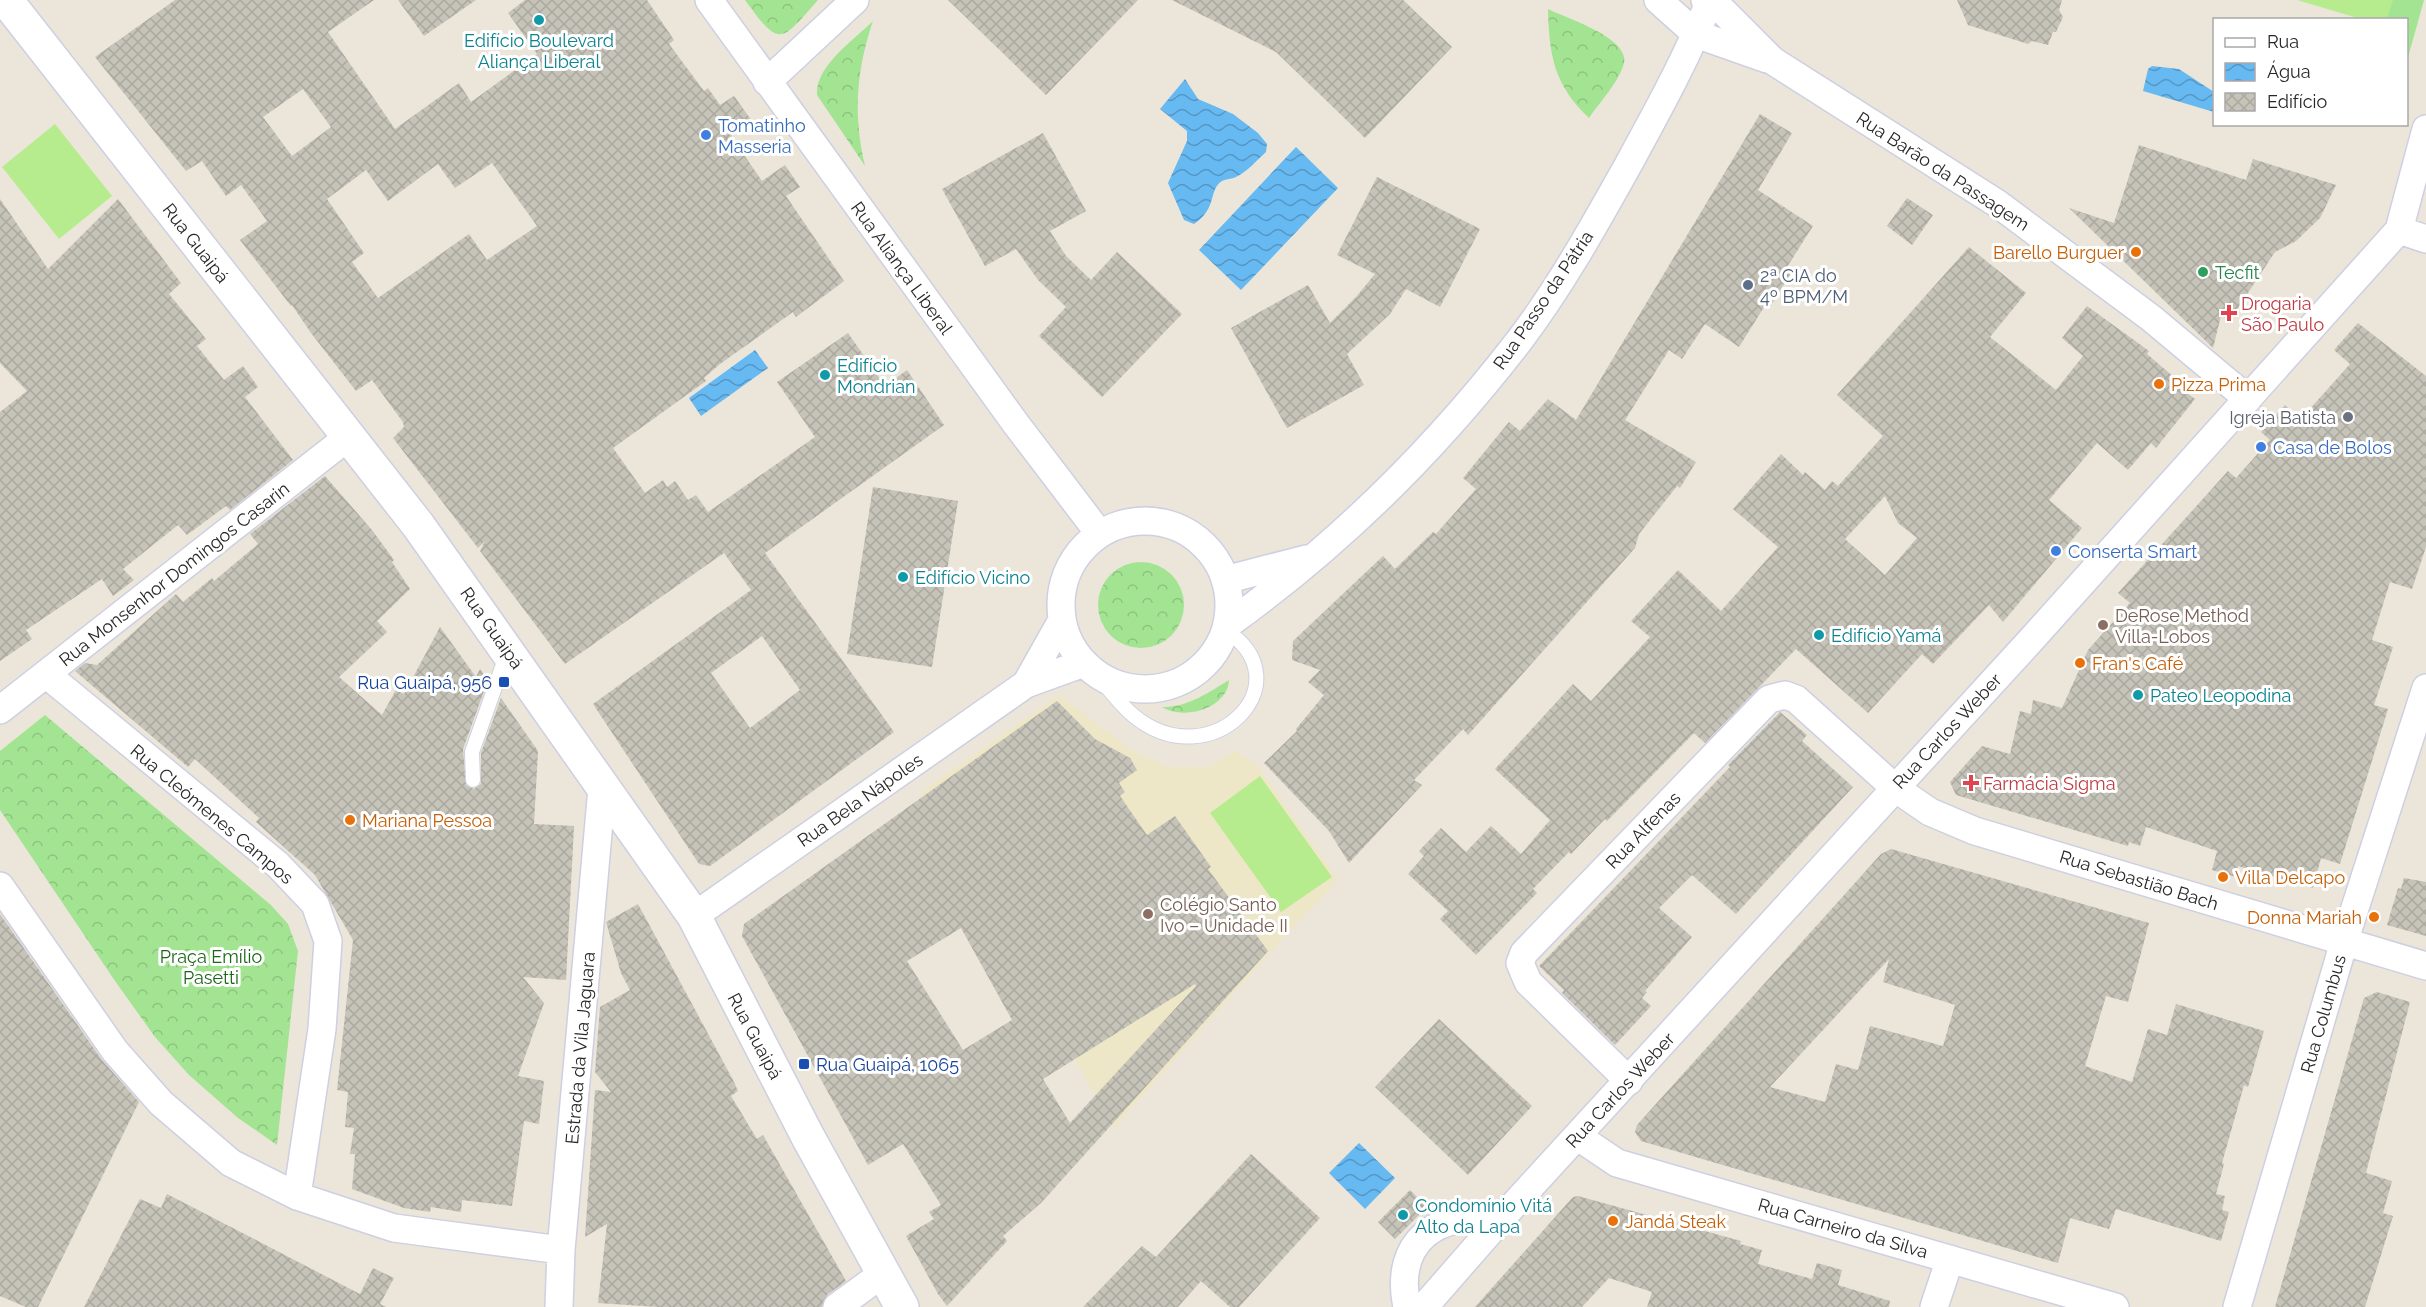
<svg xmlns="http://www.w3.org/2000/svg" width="2426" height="1307" font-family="Raleway,sans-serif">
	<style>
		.education { fill: #eee7c7 }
		.forest { fill: url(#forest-crowns) }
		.garden { fill: #a3e493 }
		.pitch { fill: #b7ec8e }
		.water { fill: url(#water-waves) }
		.building { fill: url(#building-cross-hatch); fill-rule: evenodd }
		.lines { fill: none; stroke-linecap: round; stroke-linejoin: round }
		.lane-casing { stroke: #cecfe2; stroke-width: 16 }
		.street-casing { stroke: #cecfe2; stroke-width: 30 }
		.secondary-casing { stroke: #cecfe2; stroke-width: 36 }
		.lane { stroke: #fff; stroke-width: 14 }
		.street { stroke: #fff; stroke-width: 27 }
		.secondary { stroke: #fff; stroke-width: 33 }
		.culture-dot { fill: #0f9aa8; stroke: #fff; stroke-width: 2 }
		.shop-dot { fill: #3f7fe0; stroke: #fff; stroke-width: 2 }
		.food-dot { fill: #e8710a; stroke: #fff; stroke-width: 2 }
		.leisure-dot { fill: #2e9e5b; stroke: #fff; stroke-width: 2 }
		.service-dot { fill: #5c6f8a; stroke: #fff; stroke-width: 2 }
		.health-dot { fill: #e0444e; stroke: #fff; stroke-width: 2 }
		.worship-dot { fill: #6b7280; stroke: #fff; stroke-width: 2 }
		.education-dot { fill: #8d6e63; stroke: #fff; stroke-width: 2 }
		.transit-dot { fill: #1a4fb4; stroke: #fff; stroke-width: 2 }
		.labels { text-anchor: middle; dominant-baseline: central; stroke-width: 6; stroke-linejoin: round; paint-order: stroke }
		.culture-label { font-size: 18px; fill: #0d838f; stroke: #fff; text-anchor: start }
		.shop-label { font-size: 18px; fill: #366cbe; stroke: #fff; text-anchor: start }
		.street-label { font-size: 18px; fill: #282828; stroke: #fff }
		.food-label { font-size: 18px; fill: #c56008; stroke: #fff; text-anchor: start }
		.leisure-label { font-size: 18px; fill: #27864d; stroke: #fff; text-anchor: start }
		.service-label { font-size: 18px; fill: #4e5e75; stroke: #fff; text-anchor: start }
		.health-label { font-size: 18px; fill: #be3a42; stroke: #fff; text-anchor: start }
		.worship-label { font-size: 18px; fill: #5b616d; stroke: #fff; text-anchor: end }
		.education-label { font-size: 18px; fill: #785e54; stroke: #fff; text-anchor: start }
		.transit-label { font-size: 18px; fill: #164399; stroke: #fff; text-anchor: end }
		.park-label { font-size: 18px; fill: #1c6717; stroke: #fff }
	</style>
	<defs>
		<pattern id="forest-crowns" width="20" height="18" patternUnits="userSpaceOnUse" patternTransform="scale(1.5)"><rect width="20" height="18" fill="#a3e493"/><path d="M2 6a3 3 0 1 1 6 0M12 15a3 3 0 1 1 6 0" fill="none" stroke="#8cc47f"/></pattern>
		<pattern id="water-waves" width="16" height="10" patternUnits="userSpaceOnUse" patternTransform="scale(1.5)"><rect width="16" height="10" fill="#67b9f2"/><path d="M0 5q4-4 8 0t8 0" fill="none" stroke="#5596c4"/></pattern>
		<pattern id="building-cross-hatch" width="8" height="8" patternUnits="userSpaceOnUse" patternTransform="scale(1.5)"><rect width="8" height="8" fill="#c6c3b9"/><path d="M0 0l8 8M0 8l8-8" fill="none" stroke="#aaa89f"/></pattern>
	</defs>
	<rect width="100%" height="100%" fill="#ebe6d9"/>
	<!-- education -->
	<path class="education" d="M1059 695 1133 751 1168 767H1210L1235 750 1258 766 1338 880 1274 948 1114 1128 921 792Z"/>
	<!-- forest -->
	<path class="forest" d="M745 0H818C781 42 780 49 745 0Z
		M1548 9C1566 18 1630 38 1624 63 1619 82 1600 102 1589 118 1554 85 1549 55 1548 9Z
		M873 21C856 71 853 115 865 166L817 95C815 66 854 40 873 21Z
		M1098 605a43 43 0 1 1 86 0a43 43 0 1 1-86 0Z
		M1229 680C1228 708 1184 721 1162 707 1187 708 1209 692 1229 680Z
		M45 715 271 905 288 924 298 951 277 1145 238 1118 189 1075 155 1037 115 981 0 810V751Z"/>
	<!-- garden -->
	<path class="garden" d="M2392 0H2424L2407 61 2406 20H2386Z"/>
	<!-- pitch -->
	<path class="pitch" d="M2297 0H2393L2387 19H2361Z
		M55 124 112 196 59 239 2 167Z
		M1260 776 1332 877 1281 912 1210 813Z"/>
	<!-- water -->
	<path class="water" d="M2152 66 2179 69 2214 92V112L2143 91 2148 69Z
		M1185 79 1198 99 1233 114 1258 133 1267 144 1266 152C1257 160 1247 172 1236 177 1232 179 1226 179 1222 181 1208 190 1218 208 1194 224L1184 220 1168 183 1187 141V131L1160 109Z
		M1296 147 1338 188 1241 290 1199 250Z
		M755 350 768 368 701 416 689 398Z
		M1359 1143 1395 1178 1365 1209 1329 1173Z"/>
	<!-- building -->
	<path class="building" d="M175 0H374L328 32 395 129 459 83 471 102 537 54 508 13 525 0H647L674 40 669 44 704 91 708 88 720 105 734 96 752 121 731 136 762 181 785 165 800 187 786 196 844 281 796 317 793 312 720 364 704 378 706 381 613 448 645 493 663 480 667 487 675 481 688 500 696 495 708 512 815 437 777 382 848 333 885 386 907 370 944 425 765 553 894 732 710 866 699 864 593 704 751 590 724 553 565 664 480 551 485 541 478 548 393 438 404 427 403 422 372 380 356 391 311 333 292 305 291 306 240 240 267 221 241 185 226 196 202 161 186 171 95 57ZM303 89 331 127 292 156 263 117ZM492 163 537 226 487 260 469 234 378 298 352 262 364 253 327 199 366 170 388 201 438 164 455 188ZM762 636 800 690 750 728 711 673Z
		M398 0H476L424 36Z
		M948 0H1138L1046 95Z
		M1172 0H1403L1452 47 1365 138 1276 52Z
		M1957 0H2062L2059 10 2063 17 2056 32H2053L2048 45 2032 41 2028 44 1968 25Z
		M1760 114 1792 133 1758 190 1813 226 1787 267 1792 271 1770 307 1766 304 1739 347 1705 324 1682 359 1669 350 1625 420 1696 462 1680 488 1677 486 1639 534 1635 548 1468 735 1463 729 1414 780 1422 785 1349 863 1329 831 1264 763 1297 731 1296 729 1324 695 1308 682 1320 670 1292 660 1293 641 1383 556 1395 569 1433 532 1436 534 1476 489 1463 478 1509 422 1520 431 1548 399 1576 420Z
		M1043 133 1086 211 1050 231 1066 256 1091 280 1117 252 1182 314 1102 397 1039 336 1066 307 1038 280 1016 249 985 266 942 189Z
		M2139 145 2246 180 2253 159 2336 185 2320 218 2296 241 2275 252 2230 320 2221 316 2213 348 2069 208 2114 223Z
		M1377 177 1480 229 1440 307 1406 289 1390 314 1347 354 1364 385 1287 428 1231 328 1308 285 1330 323 1356 297 1375 274 1337 255Z
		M1907 198 1933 215 1912 245 1887 226Z
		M0 199 48 269 118 199 181 283 169 294 206 339 197 346 224 380 243 366 258 387 245 397 293 460 230 510 226 506 187 535 178 525 123 569 134 580 113 596 102 579 26 630 32 639 0 661V412L27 391 0 363Z
		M1969 247 2026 293 1990 337 2056 390 2083 356 2062 338 2087 306 2149 351 2147 354 2175 378 2173 382 2195 399 2156 448 2151 443 2128 470 2097 443 2049 500 2082 528 2003 622 1989 605 1933 664 1922 654 1868 713 1796 649 1705 743 1694 733 1607 821 1605 819 1571 854 1569 852 1533 889 1537 893 1476 955 1440 919 1448 911 1408 874 1424 856 1419 851 1441 828 1466 852 1491 826 1521 854 1550 820 1495 769 1573 684 1591 701 1650 637 1631 621 1678 570 1721 611 1778 547 1733 509 1781 454 1803 475 1805 472 1825 490 1832 481 1838 486 1883 436 1837 395ZM1885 496 1898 523 1917 538 1885 575 1845 539Z
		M2358 323 2426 376V547L2412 589 2390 582 2372 640 2393 647 2374 705 2388 709 2340 864 2321 858 2313 888 2238 866 2236 877 2212 870 2217 851 2146 827 2140 846 2129 842 2128 846 1956 795 1950 782 1982 746 2010 754 2020 711 2031 714 2033 700 2062 708 2088 650 2130 603 2118 593 2228 471 2236 478 2270 440 2261 432 2285 405 2301 419 2350 364 2334 350Z
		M325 476 372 530 394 560 392 562 410 589 377 621 387 632 339 677 382 715 396 690 404 694 440 627 476 677 480 669 488 680 463 749 466 785 474 789 481 784V753L501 698 538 751 534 824 574 826 566 980 523 977 544 1003 518 1076 544 1081 539 1124 524 1121 512 1206 462 1200 461 1212 431 1207 430 1212 404 1208 352 1189 355 1154H350L354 1128 345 1127 348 1092 337 1090 353 940 315 875 256 822 259 818 195 759 188 767 75 671 85 663 97 665 176 594 183 602 212 578 214 581 258 544 250 534Z
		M873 487 958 501 932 667 847 654Z
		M1057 701 1095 739 1130 758 1137 770 1119 783 1125 792 1120 796 1147 835 1175 816 1211 867 1208 869 1268 951 1041 1203 1003 1236 1007 1241 947 1306 938 1294 906 1236 934 1219 929 1212 941 1205 903 1144 868 1165 742 936 744 924ZM961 928 1012 1020 963 1050 907 961ZM1195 984 1196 986 1070 1123 1043 1079Z
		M1780 712 1807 735 1802 741 1853 787 1736 914 1692 875 1659 908 1692 937 1645 991 1647 992 1642 998 1651 1006 1615 1045 1562 993 1564 990 1539 966 1730 767 1728 765Z
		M1891 849 2149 923 2128 1002 2106 996 2085 1066 2132 1082 2148 1029 2167 1035 2176 1004 2264 1031 2248 1087 2244 1085 2222 1163 2224 1164 2216 1194 2225 1196 2222 1210 2229 1212 2221 1241 2116 1209 2109 1229 2070 1218 2058 1263 1641 1141 1635 1132 1637 1125 1881 854ZM1889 959 1883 982 1955 1005 1943 1046 1870 1026 1858 1070 1836 1064 1825 1102 1770 1087Z
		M2404 878 2426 882V936L2387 925 2398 888 2401 889Z
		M638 904 733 1080 738 1091 731 1096 757 1139 763 1135 846 1281 827 1295 822 1307H658L598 1303 607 1224 585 1237 595 1090 611 1092 595 1072 600 1007 630 990 621 973 606 922Z
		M0 914 102 1060 139 1102 38 1307H26L0 1296Z
		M2377 992 2410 1002 2366 1173 2392 1181 2383 1213 2393 1216 2365 1307H2275L2364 998Z
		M1439 1019 1532 1106 1468 1175 1375 1087Z
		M1251 1154 1320 1218 1239 1307H1230L1201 1281 1178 1307H1083L1142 1246 1156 1257Z
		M1410 1190 1427 1207 1395 1239 1378 1222Z
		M167 1194 360 1294 373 1268 394 1278 380 1304 386 1307H84L140 1199 161 1208Z
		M1578 1196 1741 1241 1740 1244 1762 1250 1758 1264 1812 1279 1817 1263 1842 1270 1838 1285 1890 1301 1889 1307H1647L1652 1292 1609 1278 1582 1307H1475L1573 1197Z"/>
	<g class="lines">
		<!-- lane casing -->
		<g class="lane-casing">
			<path id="lane" d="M1094 672C1107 686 1119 704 1134 716 1211 779 1307 682 1225 630
				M473 780 472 752 506 656"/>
		</g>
		<!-- street casing -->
		<g class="street-casing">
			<path id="street" d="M709 0 1016 424 1099 533
				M1658 0 1696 34 1767 59
				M1705 0 1718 6 1773 61 1998 204 2151 318 2248 399
				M767 82 855 0
				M2399 230 2426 239
				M1061 605a84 84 0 1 1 168 0a84 84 0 1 1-168 0Z
				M1225 580 1306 559
				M1227 625C1339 545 1435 450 1519 341 1560 287 1594 226 1627 167 1657 112 1687 58 1710 0
				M46 674 278 865 315 904 328 941 322 1029 297 1196
				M1026 684 1062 620
				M0 710 348 437
				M0 886 115 1051 161 1103 231 1163 297 1196 394 1228 561 1250
				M694 916 1026 684 1084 663
				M1629 1081 1528 982 1520 963 1524 953 1769 699 1785 695 1796 699 1895 788 1930 812 1975 831 2426 966
				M1577 1136 1617 1163 2115 1307
				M559 1307 561 1250 602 788
				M837 1307 882 1274
				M1407 1307C1393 1241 1438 1209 1500 1220
				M1424 1307 1500 1220 2031 640 2399 230 2426 129
				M1934 1307 1950 1259
				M2237 1307 2344 942 2426 688"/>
		</g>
		<!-- secondary casing -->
		<g class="secondary-casing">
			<path id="secondary" d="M6 0 418 525 694 916 808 1137 902 1307"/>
		</g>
		<!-- lane -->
		<use href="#lane" class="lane"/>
		<!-- street -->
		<use href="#street" class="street"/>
		<!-- secondary -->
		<use href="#secondary" class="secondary"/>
	</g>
	<!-- markers -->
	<g class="culture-dot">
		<circle cx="539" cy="20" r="6"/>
		<circle cx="825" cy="375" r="6"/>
		<circle cx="903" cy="577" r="6"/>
		<circle cx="1819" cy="635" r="6"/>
		<circle cx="2138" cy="695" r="6"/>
		<circle cx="1403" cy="1215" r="6"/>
	</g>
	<g class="shop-dot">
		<circle cx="706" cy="135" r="6"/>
		<circle cx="2261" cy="447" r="6"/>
		<circle cx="2056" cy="551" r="6"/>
	</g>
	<g class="food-dot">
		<circle cx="2136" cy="252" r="6"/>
		<circle cx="2159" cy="384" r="6"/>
		<circle cx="2080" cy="663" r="6"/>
		<circle cx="350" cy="820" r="6"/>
		<circle cx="2223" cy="877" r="6"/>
		<circle cx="2374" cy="917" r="6"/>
		<circle cx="1613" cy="1221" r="6"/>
	</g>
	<circle class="leisure-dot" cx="2203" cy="272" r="6"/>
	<circle class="service-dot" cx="1748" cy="285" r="6"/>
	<g class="health-dot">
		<path d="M2226 304h6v6h6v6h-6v6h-6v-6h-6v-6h6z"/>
		<path d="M1968 774h6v6h6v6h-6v6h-6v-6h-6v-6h6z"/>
	</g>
	<circle class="worship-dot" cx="2348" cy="417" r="6"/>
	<g class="education-dot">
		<circle cx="2103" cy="625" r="6"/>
		<circle cx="1148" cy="914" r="6"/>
	</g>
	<g class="transit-dot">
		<rect x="498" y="676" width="12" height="12" rx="3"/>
		<rect x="798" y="1058" width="12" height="12" rx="3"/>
	</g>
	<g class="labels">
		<!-- culture labels -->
		<g class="culture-label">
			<text x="539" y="40" text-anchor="middle">Edifício Boulevard<tspan x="539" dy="21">Aliança Liberal</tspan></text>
			<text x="837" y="365">Edifício<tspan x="837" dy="21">Mondrian</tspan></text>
			<text x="915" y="577">Edifício Vicino</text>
			<text x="1831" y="635">Edifício Yamá</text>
			<text x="2150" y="695">Pateo Leopodina</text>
			<text x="1415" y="1205">Condomínio Vitá<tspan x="1415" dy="21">Alto da Lapa</tspan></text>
		</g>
		<!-- shop labels -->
		<g class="shop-label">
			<text x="718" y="125">Tomatinho<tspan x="718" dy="21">Masseria</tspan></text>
			<text x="2273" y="447">Casa de Bolos</text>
			<text x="2068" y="551">Conserta Smart</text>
		</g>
		<!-- street labels -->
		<g class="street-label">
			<text transform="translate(1943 171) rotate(33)">Rua Barão da Passagem</text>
			<text transform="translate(196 243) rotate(52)">Rua Guaipá</text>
			<text transform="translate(902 268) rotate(54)">Rua Aliança Liberal</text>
			<text transform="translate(1543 300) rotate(-56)">Rua Passo da Pátria</text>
			<text transform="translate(174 574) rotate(-38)">Rua Monsenhor Domingos Casarin</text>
			<text transform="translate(492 628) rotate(55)">Rua Guaipá</text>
			<text transform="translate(1947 731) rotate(-47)">Rua Carlos Weber</text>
			<text transform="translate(860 800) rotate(-35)">Rua Bela Nápoles</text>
			<text transform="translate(212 814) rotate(40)">Rua Cleómenes Campos</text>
			<text transform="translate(1643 830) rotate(-46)">Rua Alfenas</text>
			<text transform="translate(2139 880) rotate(17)">Rua Sebastião Bach</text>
			<text transform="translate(2323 1014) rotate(-74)">Rua Columbus</text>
			<text transform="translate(755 1036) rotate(62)">Rua Guaipá</text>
			<text transform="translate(580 1048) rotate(-85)">Estrada da Vila Jaguara</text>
			<text transform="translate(1620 1090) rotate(-47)">Rua Carlos Weber</text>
			<text transform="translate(1843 1228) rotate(16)">Rua Carneiro da Silva</text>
		</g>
		<!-- food labels -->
		<g class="food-label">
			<text x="2124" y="252" text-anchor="end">Barello Burguer</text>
			<text x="2171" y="384">Pizza Prima</text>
			<text x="2092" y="663">Fran's Café</text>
			<text x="362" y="820">Mariana Pessoa</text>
			<text x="2235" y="877">Villa Delcapo</text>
			<text x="2362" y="917" text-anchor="end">Donna Mariah</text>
			<text x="1625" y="1221">Jandá Steak</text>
		</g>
		<!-- leisure labels -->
		<g class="leisure-label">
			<text x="2215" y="272">Tecfit</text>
		</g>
		<!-- service labels -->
		<g class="service-label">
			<text x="1760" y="275">2ª CIA do<tspan x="1760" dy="21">4º BPM/M</tspan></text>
		</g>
		<!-- health labels -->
		<g class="health-label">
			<text x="2241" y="303">Drogaria<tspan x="2241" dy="21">São Paulo</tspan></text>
			<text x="1983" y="783">Farmácia Sigma</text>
		</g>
		<!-- worship labels -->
		<g class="worship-label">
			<text x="2336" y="417">Igreja Batista</text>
		</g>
		<!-- education labels -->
		<g class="education-label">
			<text x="2115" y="615">DeRose Method<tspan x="2115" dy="21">Villa-Lobos</tspan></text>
			<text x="1160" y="904">Colégio Santo<tspan x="1160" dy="21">Ivo – Unidade II</tspan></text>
		</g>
		<!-- transit labels -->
		<g class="transit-label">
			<text x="492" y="682">Rua Guaipá, 956</text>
			<text x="816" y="1064" text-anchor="start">Rua Guaipá, 1065</text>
		</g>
		<!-- park labels -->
		<g class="park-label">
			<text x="211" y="956">Praça Emílio<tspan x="211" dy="21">Pasetti</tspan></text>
		</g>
	</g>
	<!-- legend -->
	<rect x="2213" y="18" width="195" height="108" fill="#ffffff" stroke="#a9a9a9" stroke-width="1.5"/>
	<rect x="2225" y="38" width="30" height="9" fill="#ffffff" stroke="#a9a9a9" stroke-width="1.5"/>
	<text x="2267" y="48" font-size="18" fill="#282828">Rua</text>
	<rect x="2225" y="63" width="30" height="18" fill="url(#water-waves)" stroke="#a9a9a9" stroke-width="1.5"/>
	<text x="2267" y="78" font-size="18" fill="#282828">Água</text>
	<rect x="2225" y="93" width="30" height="18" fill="url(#building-cross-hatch)" stroke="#a9a9a9" stroke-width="1.5"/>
	<text x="2267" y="108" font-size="18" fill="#282828">Edifício</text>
</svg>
